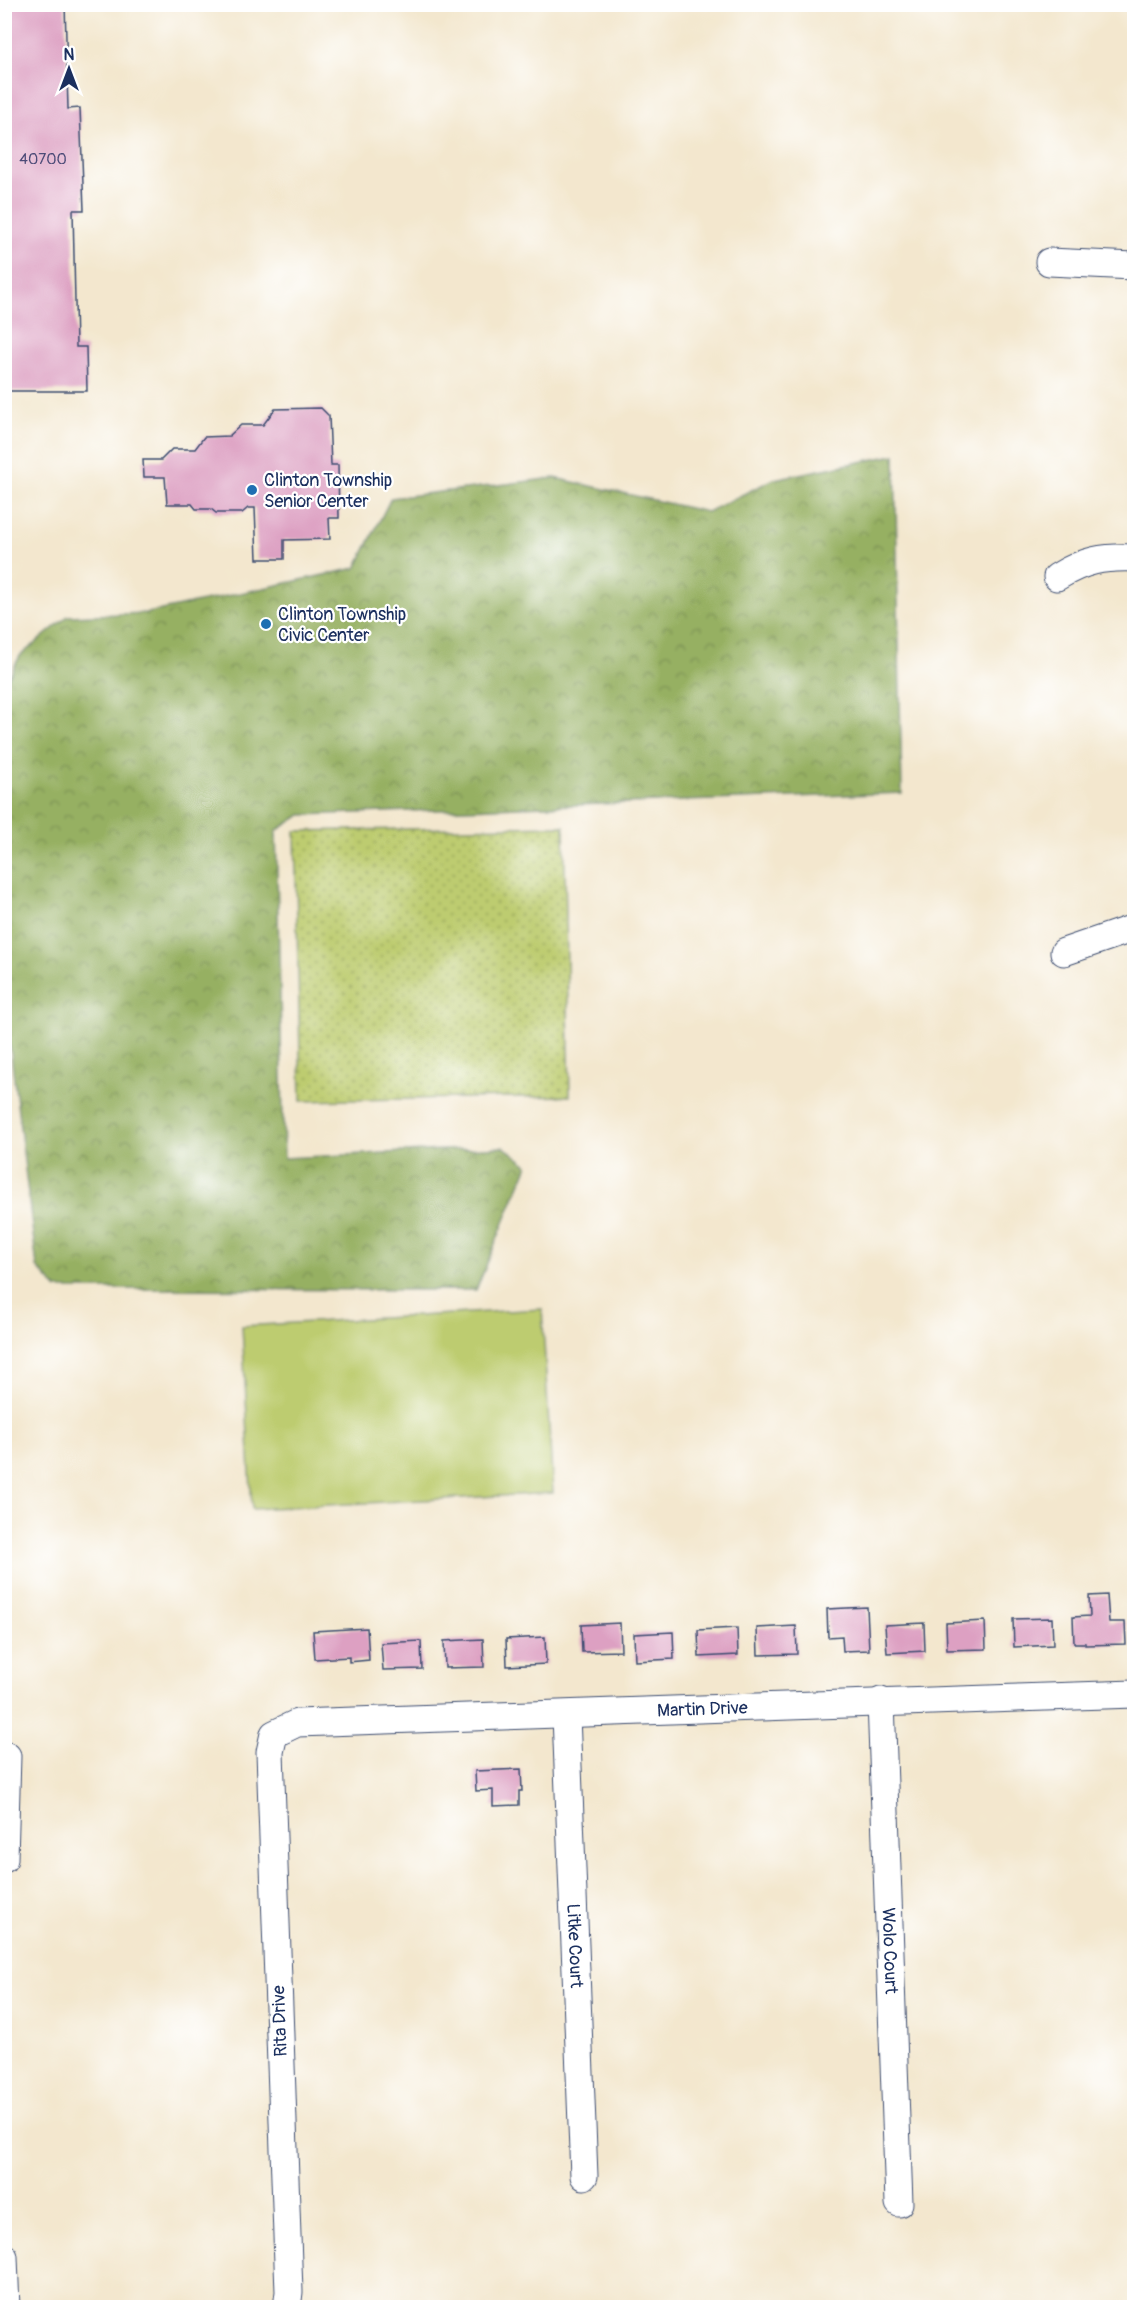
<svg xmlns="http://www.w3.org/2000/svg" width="1139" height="2312" font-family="Pangolin,sans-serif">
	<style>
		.grass { fill: #bdcc6f; stroke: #6c7e66; stroke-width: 1.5 }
		.forest { fill: url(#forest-crowns); stroke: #587060; stroke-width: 1.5 }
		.park { fill: url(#park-dots); stroke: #6c7e66; stroke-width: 1.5 }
		.building { fill: #dda0c2 }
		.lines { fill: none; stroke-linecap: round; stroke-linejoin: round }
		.minor-casing { stroke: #3b4b6f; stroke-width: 29 }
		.minor { stroke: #fff; stroke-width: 27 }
		.poi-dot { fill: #1f6fb2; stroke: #fff; stroke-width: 2 }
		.labels { text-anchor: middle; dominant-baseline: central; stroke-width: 4.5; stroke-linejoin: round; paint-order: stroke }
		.number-label { font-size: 15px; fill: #4c4b77 }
		.poi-label { font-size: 18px; fill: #1b2f5e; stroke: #fff; text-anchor: start }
		.street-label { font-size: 18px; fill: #1b2f5e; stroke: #fff }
	</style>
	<defs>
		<pattern id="forest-crowns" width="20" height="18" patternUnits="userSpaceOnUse" patternTransform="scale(1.5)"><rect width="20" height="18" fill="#96b062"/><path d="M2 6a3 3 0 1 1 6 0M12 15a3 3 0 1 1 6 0" fill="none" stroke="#7a9054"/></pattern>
		<pattern id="park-dots" width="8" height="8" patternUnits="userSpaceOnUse" patternTransform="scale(1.5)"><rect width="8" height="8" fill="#bdcc6f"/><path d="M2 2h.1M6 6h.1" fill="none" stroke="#99a65e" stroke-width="1.8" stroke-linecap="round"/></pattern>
	</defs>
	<rect width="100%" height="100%" fill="#fff"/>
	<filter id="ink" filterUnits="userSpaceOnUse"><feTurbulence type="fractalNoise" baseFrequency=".0167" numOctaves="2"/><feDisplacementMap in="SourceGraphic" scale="12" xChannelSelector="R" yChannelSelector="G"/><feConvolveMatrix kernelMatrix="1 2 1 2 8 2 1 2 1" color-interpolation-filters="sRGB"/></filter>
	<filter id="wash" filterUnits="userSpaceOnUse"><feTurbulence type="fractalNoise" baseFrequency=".008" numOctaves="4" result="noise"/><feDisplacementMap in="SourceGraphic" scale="24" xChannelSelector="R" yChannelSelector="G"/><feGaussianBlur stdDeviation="1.35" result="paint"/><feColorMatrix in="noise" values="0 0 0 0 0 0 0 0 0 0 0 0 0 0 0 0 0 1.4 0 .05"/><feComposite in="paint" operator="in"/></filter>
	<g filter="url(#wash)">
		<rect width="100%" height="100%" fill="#f3e7ce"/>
		<!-- grass -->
		<path class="grass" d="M542 1309 553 1493 252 1509 242 1326Z"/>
		<!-- forest -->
		<path class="forest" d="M895 455 902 793 301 815 276 831 284 1158 504 1147 528 1165 476 1290 57 1289 37 1267 4 997V686L20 656 68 616 148 613 356 568 391 498 555 478 707 512 774 479Z"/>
		<!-- park -->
		<path class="park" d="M564 826 570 1096 301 1101 295 831Z"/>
		<g id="blocks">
			<!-- building -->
			<path class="building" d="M4 4H65L68 109 80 108 84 210H73L76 347H86L87 391H4Z
				M321 408 329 416 331 465H338L339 518H329L330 539 284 540V559H257L255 508H248L242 513H216L211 509H196L192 504H167L165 477H144L143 460H161L172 449H195L204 437 229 436 241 425H263L275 409Z
				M1107 1595 1109 1622H1125L1126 1644 1085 1645V1643H1074L1073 1617 1090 1616 1089 1596Z
				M867 1607 869 1650 843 1651 842 1636 828 1637 827 1609Z
				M1052 1618 1053 1645 1014 1647 1013 1619Z
				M985 1621 986 1649 947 1650 946 1623Z
				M620 1623 621 1651 582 1652 581 1625Z
				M924 1623 925 1651 887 1653 885 1625Z
				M796 1626 797 1654 758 1655 757 1628Z
				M367 1628 369 1660 349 1662V1657L315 1659 313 1631Z
				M737 1628 738 1655 699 1657 698 1630Z
				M673 1632 674 1659 635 1661 634 1634Z
				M545 1637 546 1664 507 1666 506 1639Z
				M483 1639 484 1667 445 1668 444 1641Z
				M421 1641 422 1669 383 1670 381 1643Z
				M521 1769 522 1791H519V1805L493 1806V1790L476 1791 475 1771Z"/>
		</g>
	</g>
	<g filter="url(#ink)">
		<use href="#blocks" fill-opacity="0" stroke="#3b4b6f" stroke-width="1.5"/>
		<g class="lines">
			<!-- minor casing -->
			<g class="minor-casing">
				<g id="minor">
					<path d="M1049 262 1134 266"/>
					<path d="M1057 577C1084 560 1103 557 1134 558"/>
					<path d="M1064 952 1134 928"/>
					<path id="s1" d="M881 1701 899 2203"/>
					<path id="s2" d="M566 1715 584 2176"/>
					<path d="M4 1859 7 1756"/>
					<path d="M4 2257 6 2308"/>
					<path id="s3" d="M287 2308 289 2292 270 1752 274 1734 297 1723 1134 1694"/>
				</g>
			</g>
			<!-- minor -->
			<use href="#minor" class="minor"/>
		</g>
	</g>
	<!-- markers -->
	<g class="poi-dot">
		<circle cx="252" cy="490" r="6"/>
		<circle cx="266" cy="624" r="6"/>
	</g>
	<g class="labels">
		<!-- number labels -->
		<g class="number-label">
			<text x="43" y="159">40700</text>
		</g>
		<!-- poi labels -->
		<g class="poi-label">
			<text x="264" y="480">Clinton Township<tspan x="264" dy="21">Senior Center</tspan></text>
			<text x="278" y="614">Clinton Township<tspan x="278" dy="21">Civic Center</tspan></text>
		</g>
		<!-- street labels -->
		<g class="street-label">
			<text stroke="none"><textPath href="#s3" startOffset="1006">Martin Drive</textPath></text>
			<text stroke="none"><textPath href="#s2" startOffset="231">Litke Court</textPath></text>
			<text stroke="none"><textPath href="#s1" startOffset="250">Wolo Court</textPath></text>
			<text transform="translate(280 2021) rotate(-92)">Rita Drive</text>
		</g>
	</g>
	<!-- margin -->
	<rect width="1139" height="2312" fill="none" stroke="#fff" stroke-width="24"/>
	<!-- north arrow -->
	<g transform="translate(69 69)" stroke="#ffffff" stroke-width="4.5" paint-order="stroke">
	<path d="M0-4.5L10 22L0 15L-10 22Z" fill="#1b2f5e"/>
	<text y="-9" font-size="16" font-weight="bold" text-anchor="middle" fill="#1b2f5e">N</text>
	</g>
</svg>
